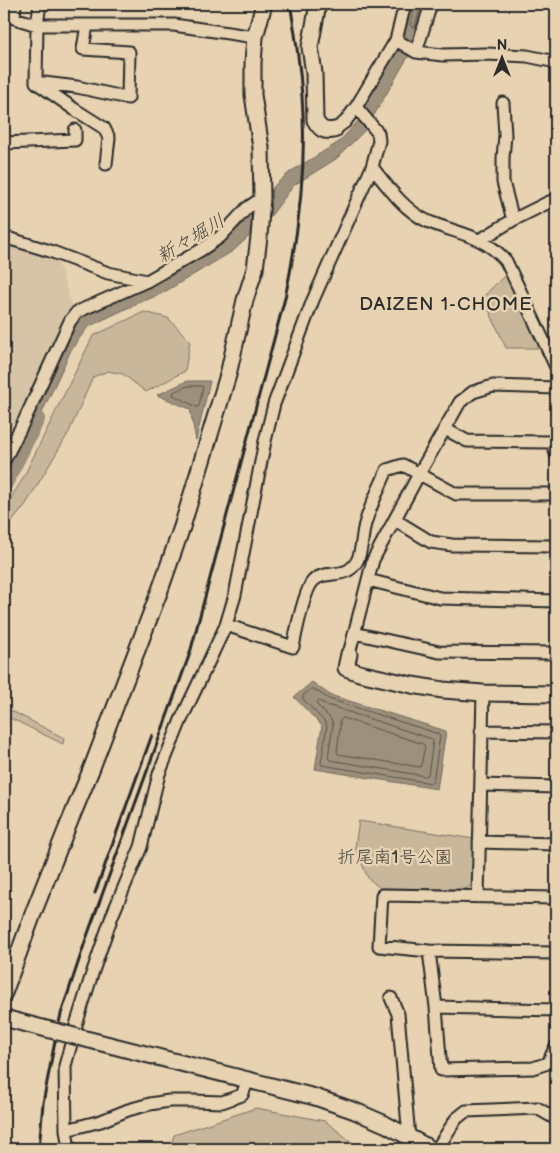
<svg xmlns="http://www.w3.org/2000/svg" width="560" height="1153" font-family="'Balsamiq Sans','Klee One',sans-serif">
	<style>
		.built { fill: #d7c4a6 }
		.green { fill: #c8b79b; stroke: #7a7163 }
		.water { fill: #9d907c; stroke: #6f685c }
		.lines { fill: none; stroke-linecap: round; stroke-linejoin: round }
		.shore { stroke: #59534b; stroke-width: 1 }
		.river { stroke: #9d907c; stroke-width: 18 }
		.minor-casing { stroke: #2b2b2b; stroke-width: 15 }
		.tertiary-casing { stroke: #2b2b2b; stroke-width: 19 }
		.minor { stroke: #e7d2b1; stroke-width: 11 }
		.tertiary { stroke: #e7d2b1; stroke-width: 15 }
		.rail { stroke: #2b2b2b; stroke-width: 3 }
		.tertiary-bridge-casing { stroke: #2b2b2b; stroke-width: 19; stroke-linecap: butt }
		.tertiary-bridge { stroke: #e7d2b1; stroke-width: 15 }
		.labels { text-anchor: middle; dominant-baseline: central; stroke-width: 5; stroke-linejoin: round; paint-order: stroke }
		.park-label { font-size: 18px; fill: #43403c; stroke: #e7d2b1 }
		.water-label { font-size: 19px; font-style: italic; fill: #48443f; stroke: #e7d2b1 }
		.neighbourhood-label { font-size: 19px; letter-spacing: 1px; fill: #2b2b2b; stroke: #e7d2b1 }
	</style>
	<rect width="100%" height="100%" fill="#e7d2b1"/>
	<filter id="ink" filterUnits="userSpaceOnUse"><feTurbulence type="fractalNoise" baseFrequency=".02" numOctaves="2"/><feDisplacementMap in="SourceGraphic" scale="10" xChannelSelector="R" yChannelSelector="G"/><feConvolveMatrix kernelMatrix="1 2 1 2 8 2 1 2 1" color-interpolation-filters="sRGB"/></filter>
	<g filter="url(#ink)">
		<!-- built -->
		<path class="built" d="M4 243 57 259 74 312 4 453Z"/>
		<!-- green -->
		<path class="green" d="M507 273 543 348H506L483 297Z
			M144 312 168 318 190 341 185 371 146 392 123 374 108 371 93 377 69 432 26 504 4 532V509L22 480 93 336Z
			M4 707 64 738 63 744 4 715Z
			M359 821 474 839 473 885 465 889 380 888 368 878 355 847Z
			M256 1108 325 1121 353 1143 355 1149H170L174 1135Z"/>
		<!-- water -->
		<path class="water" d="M410 4H426L422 24 409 55 366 129 336 159 294 185 270 217 233 251 161 294 136 304 94 324 87 328 71 350 28 443 22 439 53 374 51 371 75 320 84 313 205 251 237 230 254 213 275 185 290 172 339 142 360 119 362 106 402 39Z
			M187 381H210L196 440 190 409 157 395Z
			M312 682 330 695 446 731 437 789 315 769 322 726 294 697Z"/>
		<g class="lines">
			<!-- shore -->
			<path class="shore" d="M415 4 410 25 413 28 415 27 421 4
				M188 386H201L203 387 199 406 197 407 173 395 174 392Z
				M311 689H314L329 699 439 734 440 737 433 782 431 783 322 765 321 763 327 726 325 722 303 699V696Z
				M319 701 327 705 432 739 433 741 428 775 425 776 330 760 328 758 333 724 330 718 317 705V703Z
				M343 718 423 744 425 746 421 766 419 767 338 754 337 752 340 728V720L341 719Z"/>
			<!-- river -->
			<path class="river" d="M4 483 36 419"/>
			<!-- minor casing -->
			<g class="minor-casing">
				<path id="minor" d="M15 4 14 18 37 25H174L255 37
					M40 4 37 25 36 82 77 87 128 98 129 52 83 49 87 25
					M396 40 416 52 443 55 487 54 527 56 556 62
					M416 52 431 4
					M37 83 74 109 104 128 109 138 106 164
					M503 103 505 135 503 158V182L513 220
					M334 130 345 122 356 107 396 40 405 4
					M4 143 75 140V130
					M372 167C388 187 404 210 427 221 457 234 483 234 506 261L556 367
					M4 237 50 251 108 273 147 281
					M480 240 513 220 549 202 556 200
					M445 429 467 441 552 442 556 454
					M4 461 25 419 70 321 77 312 147 281 201 250 220 237 247 208 262 198
					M395 520 431 542 452 545 556 546
					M368 580 440 598 556 601
					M226 625 293 647C296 632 304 591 313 581 327 568 346 581 357 561 362 553 362 534 365 524 370 506 380 487 387 470L403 465 456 494H556
					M354 633 439 652 556 653
					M349 654 373 560 419 474 460 402 473 392 493 386 556 388
					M481 731 556 732
					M481 785 556 787
					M479 842 556 844
					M478 897 483 693
					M556 898 382 895 379 946 429 951 556 953
					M429 951 436 1007 441 1070 533 1068 548 1063 556 1046
					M391 998 398 1014 409 1137
					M436 1007 556 1010
					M66 1130 101 1121 128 1110 150 1104 169 1101H193L222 1102 242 1095 248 1080
					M69 1149 66 1130 65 1066 77 1022 92 974 112 916 141 847 159 774 181 720 226 625 235 595 265 441 274 404 313 300 372 167 379 141 378 133 356 107
					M437 1149 456 1119 466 1111 537 1108 556 1119"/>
			</g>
			<!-- tertiary casing -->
			<g class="tertiary-casing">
				<path id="tertiary" d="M318 4 310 47 314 73 315 120C320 129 324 132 334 130
					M349 654 346 668 359 673 412 685 443 690 483 693 556 694
					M4 993 34 911 67 828 91 770 160 590 182 527 228 375 245 300 255 269 259 237 262 198 261 148 253 95V63L255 37 264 4
					M4 1018 23 1023
					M78 1037 315 1097 355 1111 385 1124 431 1149"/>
			</g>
			<!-- minor -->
			<use href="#minor" class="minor"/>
			<!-- tertiary -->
			<use href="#tertiary" class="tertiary"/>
			<!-- rail -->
			<path class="rail" d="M95 893 119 826 152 735
				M39 1149 43 1103 55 1041 61 1014 86 939 190 653 285 298C299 232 307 164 302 96 300 67 296 38 291 9"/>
			<!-- tertiary-bridge casing -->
			<g class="tertiary-bridge-casing">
				<path id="tertiary-bridge" d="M23 1023 78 1037"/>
			</g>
			<!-- tertiary-bridge -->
			<use href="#tertiary-bridge" class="tertiary-bridge"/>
		</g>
	</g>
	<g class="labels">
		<!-- park labels -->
		<g class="park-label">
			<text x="395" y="857">折尾南1号公園</text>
		</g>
		<!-- water labels -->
		<g class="water-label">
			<text transform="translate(191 239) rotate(-31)">新々堀川</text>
		</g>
		<!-- neighbourhood labels -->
		<g class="neighbourhood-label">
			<text x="446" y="304">DAIZEN 1-CHOME</text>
		</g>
	</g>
	<!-- margin -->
	<rect width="560" height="1153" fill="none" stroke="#e7d2b1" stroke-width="20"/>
	<rect x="10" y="10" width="540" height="1133" fill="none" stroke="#2b2b2b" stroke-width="2" filter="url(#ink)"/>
	<!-- north arrow -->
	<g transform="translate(502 58)" stroke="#e7d2b1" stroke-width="4" paint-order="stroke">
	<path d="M0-4L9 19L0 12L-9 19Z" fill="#2b2b2b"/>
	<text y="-8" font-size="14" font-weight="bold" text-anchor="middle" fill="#2b2b2b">N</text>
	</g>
</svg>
